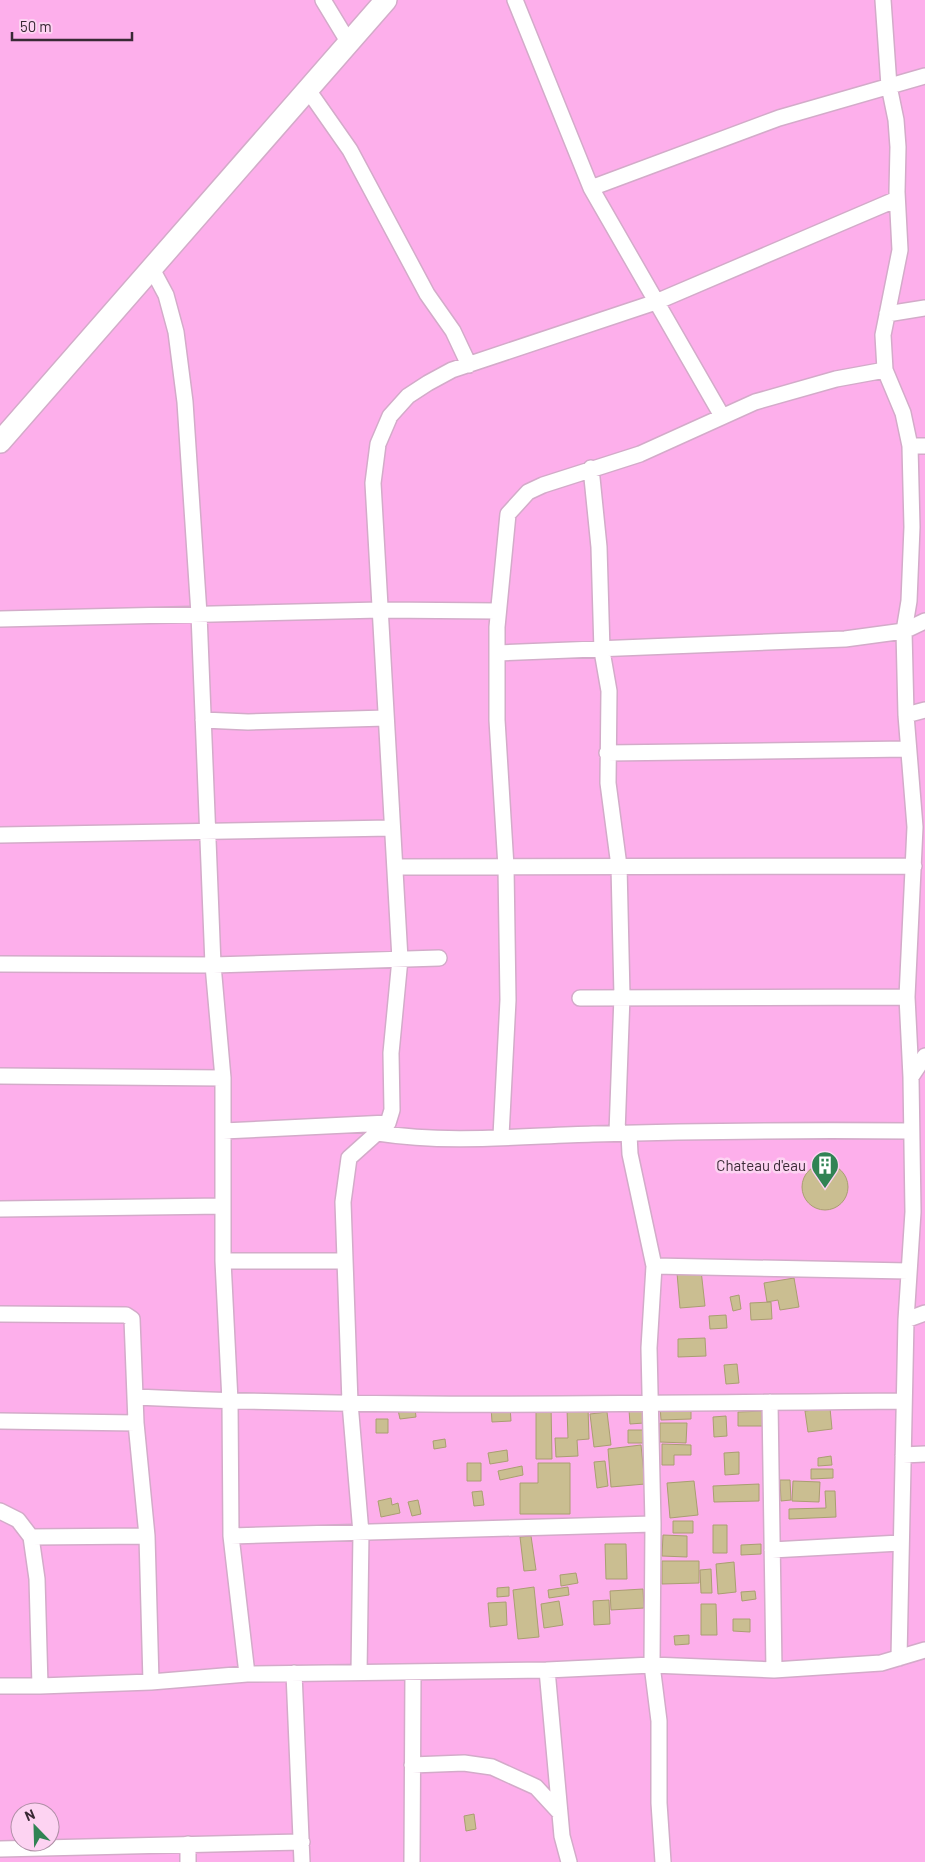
<svg xmlns="http://www.w3.org/2000/svg" width="925" height="1862" font-family="Barlow,sans-serif">
	<style>
		.green { fill: #fdafeb; fill-rule: evenodd }
		.building { fill: #cabe91; stroke: #aa9e72 }
		.lines { fill: none; stroke-linecap: round; stroke-linejoin: round }
		.street-casing { stroke: #d3abc9; stroke-width: 18 }
		.secondary-casing { stroke: #d3abc9; stroke-width: 24 }
		.street { stroke: #fff; stroke-width: 15 }
		.secondary { stroke: #fff; stroke-width: 21 }
		.labels { text-anchor: middle; dominant-baseline: central; stroke-width: 5; stroke-linejoin: round; paint-order: stroke }
		.poi-label { font-size: 15px; fill: #392935; stroke: #fdd3f2; text-anchor: end }
	</style>
	<rect width="100%" height="100%" fill="#fdd3f2"/>
	<!-- green -->
	<path class="green" d="M0 0H925V1862H0ZM20 1812H50V1842H20Z"/>
	<!-- building -->
	<path class="building" d="M802 1187a23 23 0 1 1 46 0a23 23 0 1 1-46 0Z
		M701 1270 705 1306 680 1308 677 1273Z
		M794 1278 799 1307 780 1310 778 1300 767 1302 764 1283Z
		M739 1295 741 1309 733 1311 730 1297Z
		M771 1302 772 1319 751 1320 750 1303Z
		M726 1315 727 1328 710 1329 709 1316Z
		M705 1338 706 1356 678 1357V1339Z
		M737 1364 739 1383 726 1384 724 1365Z
		M536 1405H551L552 1459H536Z
		M691 1405V1419L661 1420 660 1406Z
		M510 1406 511 1421 492 1422 491 1407Z
		M415 1408 416 1417 400 1419 398 1410Z
		M588 1408 589 1439 577 1440 578 1456 556 1457 555 1438H568L567 1409Z
		M830 1408 832 1429 808 1432 805 1411Z
		M643 1409 644 1423 630 1424 629 1410Z
		M766 1411V1426H738V1412Z
		M607 1412 611 1445 594 1447 590 1414Z
		M726 1416 727 1436 714 1437 713 1417Z
		M376 1419H388V1433H376Z
		M660 1423H687L686 1443 660 1442Z
		M628 1430H643V1443H628Z
		M445 1439 446 1447 434 1449 433 1441Z
		M662 1444 691 1445V1455H674V1465H662Z
		M641 1445 645 1484 611 1487 608 1449Z
		M507 1450 508 1461 490 1464 488 1453Z
		M739 1452V1474L725 1475 724 1453Z
		M831 1456 832 1465 818 1466V1458Z
		M605 1461 608 1486 597 1488 594 1462Z
		M467 1463H481V1481H467Z
		M538 1463H570V1514H520V1483H538Z
		M522 1466 523 1475 500 1480 498 1471Z
		M811 1469H833V1478L811 1479Z
		M780 1480H790L791 1500 781 1501Z
		M694 1481 698 1515 670 1518 667 1483Z
		M793 1481 820 1482 819 1502 792 1501Z
		M759 1484V1501L714 1502 713 1486Z
		M482 1491 484 1505 474 1506 472 1492Z
		M825 1491H835L836 1517 789 1519V1509L826 1508Z
		M391 1498 392 1505 398 1503 400 1513 381 1517 378 1501Z
		M418 1500 421 1514 412 1516 408 1502Z
		M673 1521H693V1533H673Z
		M713 1525H727V1553H713Z
		M663 1535 687 1536V1557L662 1556Z
		M531 1536 536 1570 524 1571 520 1537Z
		M605 1544H626L627 1579H606Z
		M761 1544V1554L741 1555V1545Z
		M662 1561H699V1583L662 1584Z
		M734 1562 736 1592 718 1594 716 1564Z
		M711 1569 712 1593H701L700 1570Z
		M576 1573 578 1583 561 1586 560 1575Z
		M509 1587V1596L497 1597V1588Z
		M534 1587 539 1637 518 1639 513 1590Z
		M568 1587 569 1595 549 1598 548 1590Z
		M643 1589 644 1608 611 1610 610 1591Z
		M755 1591 756 1599 742 1601 741 1592Z
		M609 1600 610 1624 594 1625 593 1601Z
		M559 1601 563 1625 544 1628 541 1604Z
		M506 1602 507 1625 490 1627 488 1603Z
		M701 1604H716L717 1635H701Z
		M733 1619H750V1632L733 1631Z
		M689 1635V1644L675 1645 674 1636Z
		M474 1814 476 1829 466 1831 464 1816Z"/>
	<g class="lines">
		<!-- street casing -->
		<g class="street-casing">
			<path id="street" d="M323 0 349 43
				M515 0 591 188 722 416
				M883 0 889 86 896 120 898 147 897 192 900 250 883 335 885 370 903 413 910 446 912 527 909 601 904 631 906 715 915 827 907 997 911 1077 913 1212 906 1320 899 1658
				M308 90 350 150 427 294 453 331 469 365
				M591 188 779 118 925 76
				M151 267 166 295 176 332 185 402 199 614 213 965 223 1078V1261L230 1401 231 1536 247 1674
				M887 314 925 308
				M910 446H925
				M591 468 599 547 602 651 609 691 608 783 619 866 622 996 617 1133
				M0 619 380 610 497 611
				M498 653 845 639 904 631 925 621
				M906 715 925 710
				M203 720 248 722 386 718
				M607 753 908 749
				M0 835 391 828
				M395 867 914 866
				M0 964 213 965 439 958
				M580 998 907 997
				M0 1076 223 1078
				M911 1077 925 1056
				M223 1131 388 1123
				M378 1133C448 1144 522 1136 593 1134 699 1131 805 1130 911 1131
				M629 1134 630 1154 654 1266
				M501 1136 508 1000 506 867 497 720V627L508 514 528 492 543 485 640 454 755 402 836 379 885 370
				M0 1209 223 1206
				M223 1261H345
				M0 1314 126 1315 132 1319 136 1423 147 1536 151 1682
				M906 1320 925 1313
				M136 1397C392 1409 648 1403 904 1401
				M770 1402 774 1670
				M0 1421 136 1423
				M903 1455 925 1454
				M0 1511 18 1520 31 1537 37 1579 40 1686
				M231 1536 653 1524
				M31 1537 147 1536
				M772 1550 900 1543
				M547 1670 562 1836 569 1862
				M294 1673 302 1862
				M359 1673 361 1533 350 1403 343 1202 349 1158 388 1123 392 1110 391 1053 400 959 373 483 378 444 390 416 408 396 428 383 452 370 656 302 897 199
				M0 1686H40L151 1682 247 1674 547 1670 652 1665 774 1670 881 1663 925 1650
				M412 1765 464 1763 492 1767 536 1787 560 1813
				M188 1844V1862
				M0 1849 302 1842
				M412 1862 413 1672
				M663 1862 659 1803V1721L652 1665 653 1524 649 1348 654 1266 908 1271"/>
		</g>
		<!-- secondary casing -->
		<g class="secondary-casing">
			<path id="secondary" d="M0 442 386 0"/>
		</g>
		<!-- street -->
		<use href="#street" class="street"/>
		<!-- secondary -->
		<use href="#secondary" class="secondary"/>
	</g>
	<!-- icons -->
	<defs>
		<g id="building-pin" transform="scale(1.4375)"><path d="M0 17L-7.5 6A9.5 9.5 0 1 1 7.5 6Z" fill="#318354" stroke="#fdd3f2"/><path d="M-4-6H4V6H1V3H-1V6H-4ZM-2.5-4.3h1.7v1.8h-1.7ZM.8-4.3h1.7v1.8H.8ZM-2.5-1h1.7V.8h-1.7ZM.8-1h1.7V.8H.8Z" fill="#fff"/></g>
	</defs>
	<g fill-rule="evenodd">
		<use href="#building-pin" x="825" y="1165"/>
	</g>
	<g class="labels">
		<!-- poi labels -->
		<g class="poi-label">
			<text x="806" y="1165">Chateau d'eau</text>
		</g>
	</g>
	<!-- north arrow -->
	<g transform="translate(35 1827) rotate(337)"><circle r="24" fill="#fdd3f2" stroke="#af8fa6"/>
	<path d="M0-4L9 19L0 12L-9 19Z" fill="#318354"/>
	<text y="-8" font-size="14" font-weight="bold" text-anchor="middle" fill="#392935">N</text>
	</g>
	<!-- scale -->
	<path d="M12 32v8h120v-8" fill="none" stroke="#392935" stroke-width="2.5"/>
	<text x="20" y="32" font-size="15" fill="#392935" stroke="#fdd3f2" stroke-width="4" paint-order="stroke">50 m</text>
</svg>
